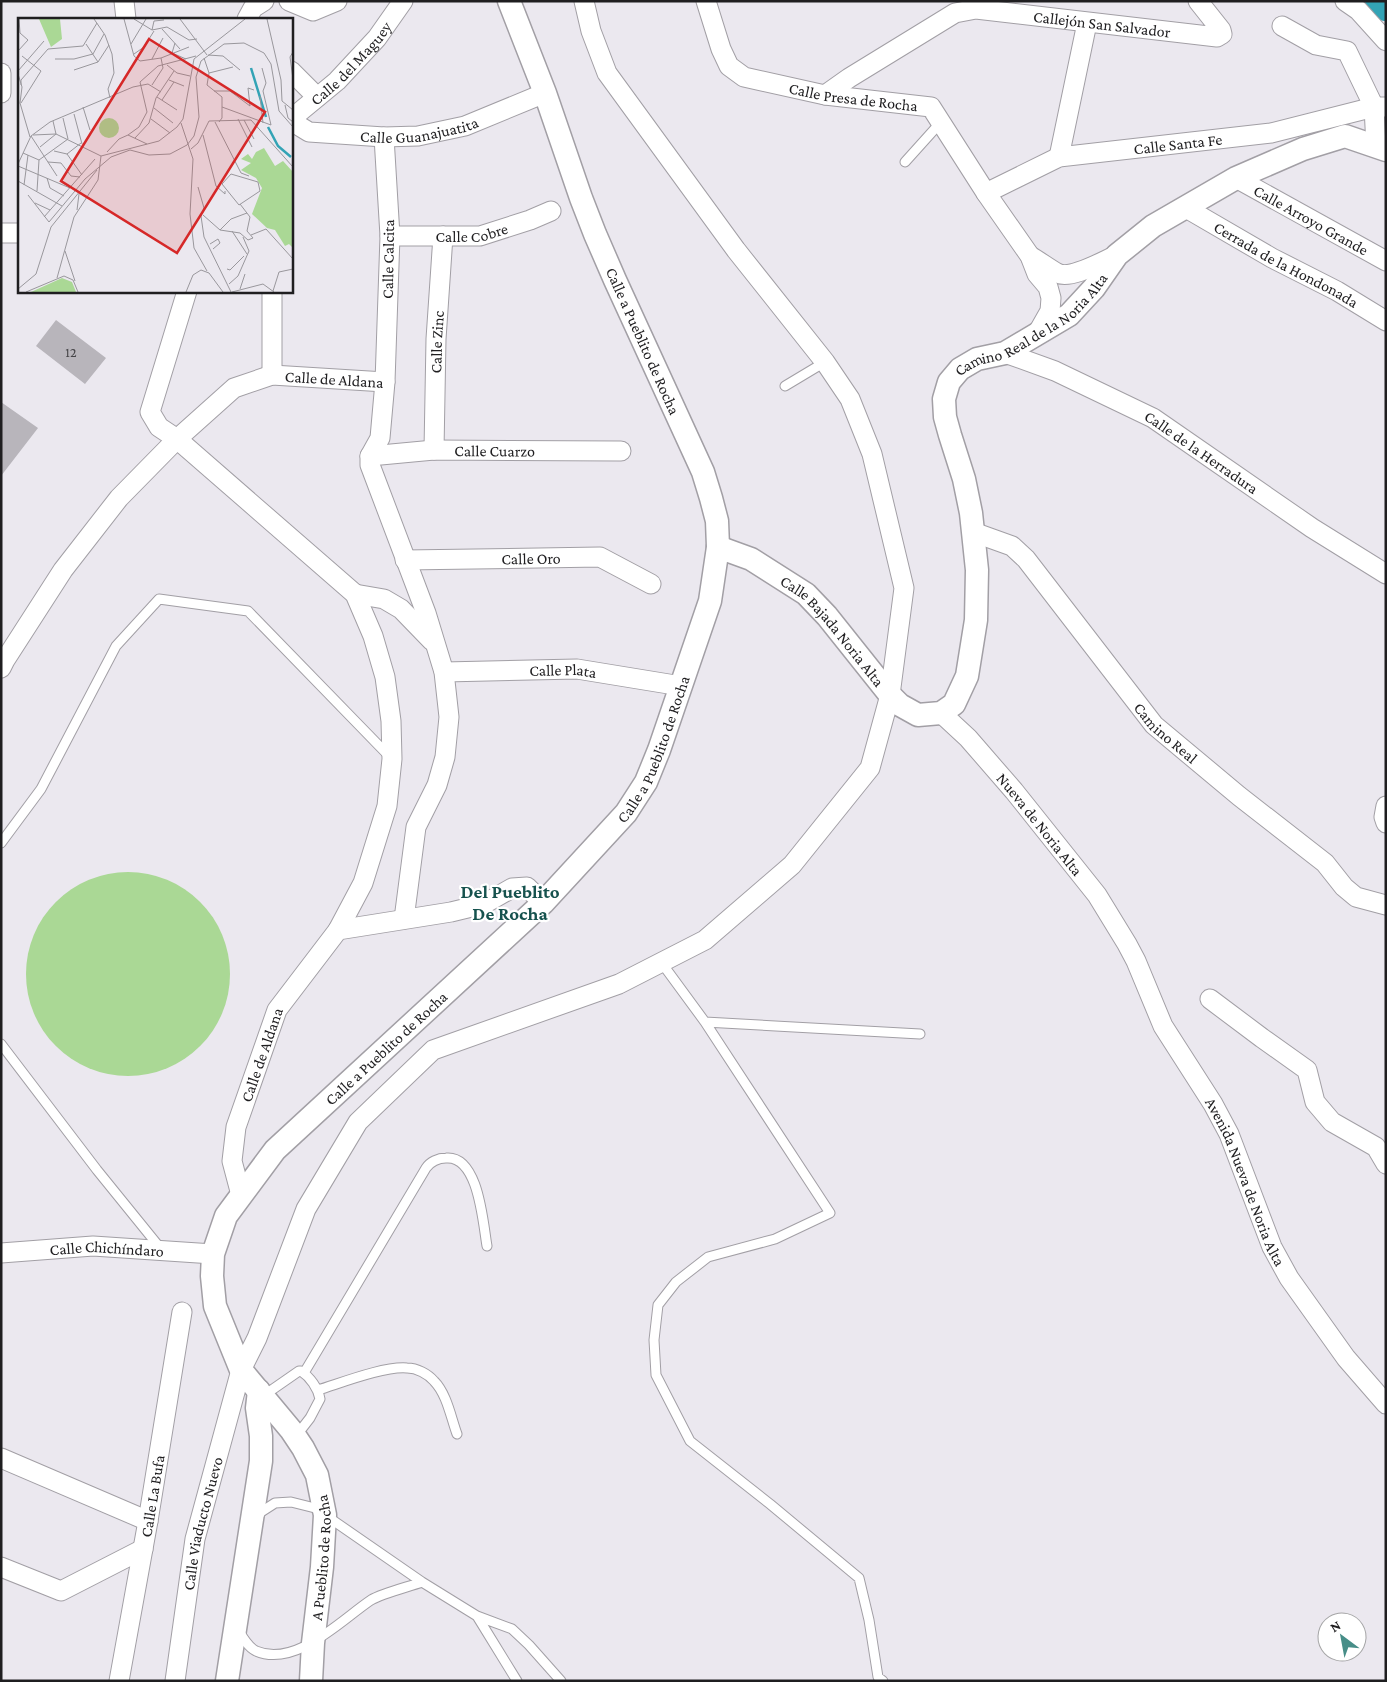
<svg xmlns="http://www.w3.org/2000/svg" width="1387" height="1682" font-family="'Crimson Pro',serif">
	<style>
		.green { fill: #aad895 }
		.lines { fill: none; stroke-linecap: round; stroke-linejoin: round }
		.river { stroke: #33a3b5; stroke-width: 34 }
		.building { fill: #b8b5bb }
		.service-casing { stroke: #a29fa5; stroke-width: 11 }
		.minor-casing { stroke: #a29fa5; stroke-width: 21 }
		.tertiary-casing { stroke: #a29fa5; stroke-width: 25 }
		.service { stroke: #fff; stroke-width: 9 }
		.minor { stroke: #fff; stroke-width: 19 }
		.tertiary { stroke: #fff; stroke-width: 22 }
		.labels { text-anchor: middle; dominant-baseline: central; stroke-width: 4.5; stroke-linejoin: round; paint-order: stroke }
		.number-label { font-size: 14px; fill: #454447 }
		.street-label { font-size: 16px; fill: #1f1e20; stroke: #fff }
		.quarter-label { font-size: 19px; font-weight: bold; fill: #16524e; stroke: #fff }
		.inset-river { fill: none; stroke: #33a3b5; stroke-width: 2.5 }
		.inset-road { fill: none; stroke: #99979c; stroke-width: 1 }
		.view { fill: #d62828; fill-opacity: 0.15; stroke: #d62828; stroke-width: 2.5 }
		.inset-edge { fill: none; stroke: #1f1e20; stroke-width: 2.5 }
	</style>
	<rect width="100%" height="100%" fill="#ebe8ef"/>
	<!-- green -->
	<path class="green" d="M26 974a102 102 0 1 1 204 0a102 102 0 1 1-204 0Z"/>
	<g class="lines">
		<!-- river -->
		<path class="river" d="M1382 1 1386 4"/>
	</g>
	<!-- building -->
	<path class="building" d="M56 320 106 358 85 384 36 346Z
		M1 402 38 428 1 476Z"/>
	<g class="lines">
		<!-- service casing -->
		<g class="service-casing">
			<path id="service" d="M905 162 941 122
				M785 386 825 362
				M1 843 41 789 116 646 159 599 248 611 390 757
				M661 962 705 1022 830 1213 775 1239 708 1257 676 1282 658 1305 654 1340 656 1375 690 1441 770 1504 859 1578 869 1620 878 1677 883 1681
				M705 1022 920 1034
				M1 1044 97 1170 161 1249
				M304 1373 426 1168C430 1162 438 1158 446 1158 479 1155 483 1224 487 1246
				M318 1390C341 1383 384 1366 407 1368 417 1368 428 1374 434 1381 447 1394 451 1418 457 1434
				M263 1396 299 1371H301C310 1377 318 1388 320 1399L310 1418 296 1436
				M258 1517 261 1512 275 1503 291 1502 315 1508 422 1582 477 1616 512 1629 529 1645 561 1681
				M477 1616 517 1681
				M239 1631C243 1638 248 1647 256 1651 296 1668 341 1620 371 1600 383 1593 408 1587 422 1582"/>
		</g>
		<!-- minor casing -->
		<g class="minor-casing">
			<g id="minor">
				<path d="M124 1 126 19"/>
				<path d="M289 1 313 11 337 1"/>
				<path id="s1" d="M706 1 721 49 729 66 744 77 825 95 931 107 986 193 1030 256 1037 274 1048 287 1051 298 1050 311 1037 334"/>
				<path d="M1345 1 1358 10 1386 41"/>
				<path d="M247 19 253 8 264 1"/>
				<path d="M1282 26 1316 45 1347 51 1374 107 1376 146"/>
				<path d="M291 71 317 97"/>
				<path d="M1 73V93"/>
				<path id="s2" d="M825 95 849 78 955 13 976 9 1217 37 1222 34 1221 30 1198 1"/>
				<path id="s3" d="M291 119 337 81 377 38 403 1"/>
				<path id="s4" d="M291 121 309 132 384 137 418 136 465 126 545 93"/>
				<path d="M384 137 390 236 385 382 380 438 370 456V465L426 613 444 672 449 717 445 757 437 785 416 827 404 919"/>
				<path d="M1059 157 1087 23"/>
				<path id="s5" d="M1236 178 1386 261"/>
				<path id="s6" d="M986 193 1059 157 1271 133 1374 107H1386"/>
				<path id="s7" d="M1186 208 1272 258 1337 291 1386 321"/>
				<path d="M1 233H19"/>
				<path id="s8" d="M390 236H480L530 220 551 211"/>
				<path d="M1030 256C1039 261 1048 268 1057 273 1071 280 1103 261 1117 255"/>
				<path d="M187 291 150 412 159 427 177 439 355 594 373 636 385 677 391 721 392 759 387 806 363 883 338 930"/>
				<path id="s9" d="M1005 353 1055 371 1153 418 1312 528 1386 574"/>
				<path d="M272 375V291"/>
				<path id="s10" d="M434 450 436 339 443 236"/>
				<path id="s11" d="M370 456 434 450 621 451"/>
				<path id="s12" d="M973 532 1012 546 1026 559 1154 725 1239 796 1325 863 1344 887 1356 897 1386 905"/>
				<path id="s13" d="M405 560 600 557 651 584"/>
				<path d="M355 594 384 599 401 609 432 641"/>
				<path id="s14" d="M1 668 5 660 63 570 119 498 177 439 234 388 272 375 385 382"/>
				<path id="s15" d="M444 672 577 669 681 686"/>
				<path id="s16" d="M941 713 968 738 1014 791 1097 895 1127 944 1136 961 1163 1026 1213 1104 1229 1134 1272 1247 1289 1278 1346 1358 1386 1404"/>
				<path d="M1386 806 1384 817 1386 823"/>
				<path d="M1210 999 1262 1038 1307 1070 1315 1102 1332 1122 1376 1147 1386 1164"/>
				<path id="s17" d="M241 1195 232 1161 236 1127 277 1010 338 930 451 912 484 904 512 888 527 887 543 903"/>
				<path id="s18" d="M1 1253 93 1246 213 1254"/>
				<path d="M1 1458 148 1521"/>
				<path d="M1 1567 61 1591 143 1549"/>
				<path id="s19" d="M119 1681 148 1521 182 1312"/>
				<path id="s20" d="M175 1681 195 1539 241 1370 257 1338 306 1209 358 1122 433 1050 619 984 705 940 792 865 870 768 890 695 904 588 872 454 850 399 825 362 736 250 607 73 591 31 584 1"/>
			</g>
		</g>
		<!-- tertiary casing -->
		<g class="tertiary-casing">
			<g id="tertiary">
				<path id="s21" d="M718 547 751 559 806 594 827 616 890 695 900 705 918 715 941 713 954 704 967 676 976 620 977 570 971 513 964 479 950 435 945 417 944 399 949 382 960 369 977 359 1005 353 1069 315 1094 288 1117 255 1153 226 1236 178 1303 149 1345 136 1386 150"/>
				<path d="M227 1681 261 1461V1436L257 1408 259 1391"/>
				<path id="s22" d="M311 1681 313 1643 322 1567 325 1515 317 1475 303 1448 291 1430 241 1370 215 1306 212 1276 213 1254 226 1216 275 1150 543 903 626 813 646 782 659 750 710 601 718 547 717 521 711 498 703 472 615 280 595 234 581 198 545 93 509 1"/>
			</g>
		</g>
		<!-- service -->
		<use href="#service" class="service"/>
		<!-- minor -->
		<use href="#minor" class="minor"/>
		<!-- tertiary -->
		<use href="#tertiary" class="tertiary"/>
	</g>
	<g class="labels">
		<!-- number labels -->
		<g class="number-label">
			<text x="71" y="352">12</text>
		</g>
		<!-- street labels -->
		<g class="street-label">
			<text stroke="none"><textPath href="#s2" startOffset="302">Callejón San Salvador</textPath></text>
			<text stroke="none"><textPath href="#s3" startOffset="82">Calle del Maguey</textPath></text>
			<text stroke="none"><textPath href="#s1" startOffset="199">Calle Presa de Rocha</textPath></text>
			<text stroke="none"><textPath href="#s4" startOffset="132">Calle Guanajuatita</textPath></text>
			<text stroke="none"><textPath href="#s6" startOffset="201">Calle Santa Fe</textPath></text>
			<text stroke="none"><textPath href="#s5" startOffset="86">Calle Arroyo Grande</textPath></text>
			<text stroke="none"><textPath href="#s8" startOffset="82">Calle Cobre</textPath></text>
			<text transform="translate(388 259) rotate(-89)">Calle Calcita</text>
			<text stroke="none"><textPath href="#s7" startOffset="115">Cerrada de la Hondonada</textPath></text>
			<text stroke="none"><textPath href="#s21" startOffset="738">Camino Real de la Noria Alta</textPath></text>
			<text transform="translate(643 341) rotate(66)">Calle a Pueblito de Rocha</text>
			<text stroke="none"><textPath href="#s10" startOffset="108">Calle Zinc</textPath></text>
			<text stroke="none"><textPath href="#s14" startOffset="469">Calle de Aldana</textPath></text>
			<text stroke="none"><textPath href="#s11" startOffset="125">Calle Cuarzo</textPath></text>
			<text stroke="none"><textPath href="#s9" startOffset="221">Calle de la Herradura</textPath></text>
			<text stroke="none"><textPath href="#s13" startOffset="126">Calle Oro</textPath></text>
			<text stroke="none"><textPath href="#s21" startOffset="145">Calle Bajada Noria Alta</textPath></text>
			<text stroke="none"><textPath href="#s15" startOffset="119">Calle Plata</textPath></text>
			<text stroke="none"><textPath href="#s12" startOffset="284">Camino Real</textPath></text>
			<text stroke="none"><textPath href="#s22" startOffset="1138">Calle a Pueblito de Rocha</textPath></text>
			<text stroke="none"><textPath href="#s16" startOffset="149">Nueva de Noria Alta</textPath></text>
			<text stroke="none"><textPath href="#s22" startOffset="732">Calle a Pueblito de Rocha</textPath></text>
			<text stroke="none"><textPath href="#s17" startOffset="146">Calle de Aldana</textPath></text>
			<text stroke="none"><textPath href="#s16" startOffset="564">Avenida Nueva de Noria Alta</textPath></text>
			<text stroke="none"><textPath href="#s18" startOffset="106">Calle Chichíndaro</textPath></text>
			<text stroke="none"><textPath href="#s19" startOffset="188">Calle La Bufa</textPath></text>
			<text stroke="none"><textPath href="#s20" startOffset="160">Calle Viaducto Nuevo</textPath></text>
			<text stroke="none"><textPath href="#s22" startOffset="124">A Pueblito de Rocha</textPath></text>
		</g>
		<!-- quarter labels -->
		<g class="quarter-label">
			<text x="510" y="891">Del Pueblito<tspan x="510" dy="22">De Rocha</tspan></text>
		</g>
	</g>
	<!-- overview -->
	<g transform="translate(18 18)">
		<rect width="275" height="275" fill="#ebe8ef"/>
		<path d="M21 1H42L44 21 33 29ZM81 110a10 10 0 1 1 20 0a10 10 0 1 1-20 0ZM246 130 257 148 265 143 275 154V230L271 226 267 228 257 212 249 210 234 196 244 170 238 160 223 152 233 145 223 141 230 136 234 141 238 134ZM44 260 54 264 58 274H13Z" fill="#aad895"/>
		<path class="inset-river" d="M233 50 248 99M250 109 260 128 273 139"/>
		<path class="inset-road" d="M76 1 87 17 94 36 96 55 90 71 92 80M106 1 116 38 122 43 143 40 171 29M116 1 134 12 149 9 171 22 179 21M162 1 189 37M249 1 263 62 264 83 275 92M144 11 162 31M134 12 136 3 146 2M157 25 154 35 168 41M68 26 80 44M113 26 128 1M0 33 10 22 2 15 1 1M275 34 272 39 275 61M116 36 126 29 136 13M190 37 205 38 222 52M186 40 191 55 189 67 204 79V100L201 104M37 41H56L75 36 86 16M134 41 145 20M149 47 159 55 172 58M56 52 80 44 91 27M0 53 26 23M191 55 215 49M0 56 4 69 2 85 12 119M151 62 166 68M3 67V62L30 31 65 28 79 5M134 67 145 50 143 40M196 73H212L232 88M242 78 245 105M139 79 159 92M144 82 156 64M3 85 23 53 4 38M267 87 270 100 275 104M232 88 230 70 236 72M65 89 72 112M204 89 253 107 245 73 248 65 244 50M136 90 155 105M56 96 64 126M133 101 152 115M220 101 234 129M226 102 236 121M197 104 223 155 231 158M163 105 175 141 172 196 176 230 189 253M15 117 38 116 83 138M110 117 121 109 129 94 122 64 140 48 178 38M185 117 198 168 207 176V173M13 118 39 158M117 120 131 105 138 80 156 53M22 129 38 116 35 103M173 131 180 125 191 103 233 102 275 149M36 133 49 136 64 157M89 134 101 121 110 117 129 126M5 135 21 142M49 136 63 125M21 142 50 121 45 100M30 144 43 145 53 158 62 159M0 146 13 118 32 104 115 69 130 66 143 74M0 148 52 170M213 156 240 164 242 173 221 187 204 166ZM29 160 32 170 46 178M0 163 44 188M6 167 10 137M180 169 186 190 183 198 186 219 213 274M19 173 21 142M10 177 31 204M17 185 32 192M59 192 61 176M185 197 202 212M26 199 77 141M31 204 67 161 93 139 112 132 131 137 152 136 169 127 176 118 181 99 178 59 183 43 206 26 226 25 246 35 253 46 261 93 275 109M202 212 222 215 230 222 235 220 229 213 232 199 222 186M202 212 213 201 229 195M214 213 229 236M233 217 248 211 275 241M192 226 200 221 202 225 195 231M47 233 57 263M209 251 212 252 226 238M39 260 56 199 80 162 83 138 141 123 159 109 165 101 176 41 227 1M211 266 220 258 231 233 225 219M0 271 18 256 33 209 79 152M222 271 227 256M255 273 261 254 275 251M8 274 46 258 55 262 60 274M168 274 175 257 183 252 191 255 205 274M214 274 245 266 256 274"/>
		<path class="view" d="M131 21 247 94 159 235 43 163Z"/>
		<rect width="275" height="275" class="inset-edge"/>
	</g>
	<!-- border -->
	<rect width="1387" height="1682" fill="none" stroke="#1f1e20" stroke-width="5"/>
	<!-- north arrow -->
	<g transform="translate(1342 1637) rotate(328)"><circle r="24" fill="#ffffff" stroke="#a5a5a6"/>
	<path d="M0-4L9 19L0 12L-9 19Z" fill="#478e88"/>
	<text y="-8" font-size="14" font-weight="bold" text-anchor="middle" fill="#1f1e20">N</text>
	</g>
</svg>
